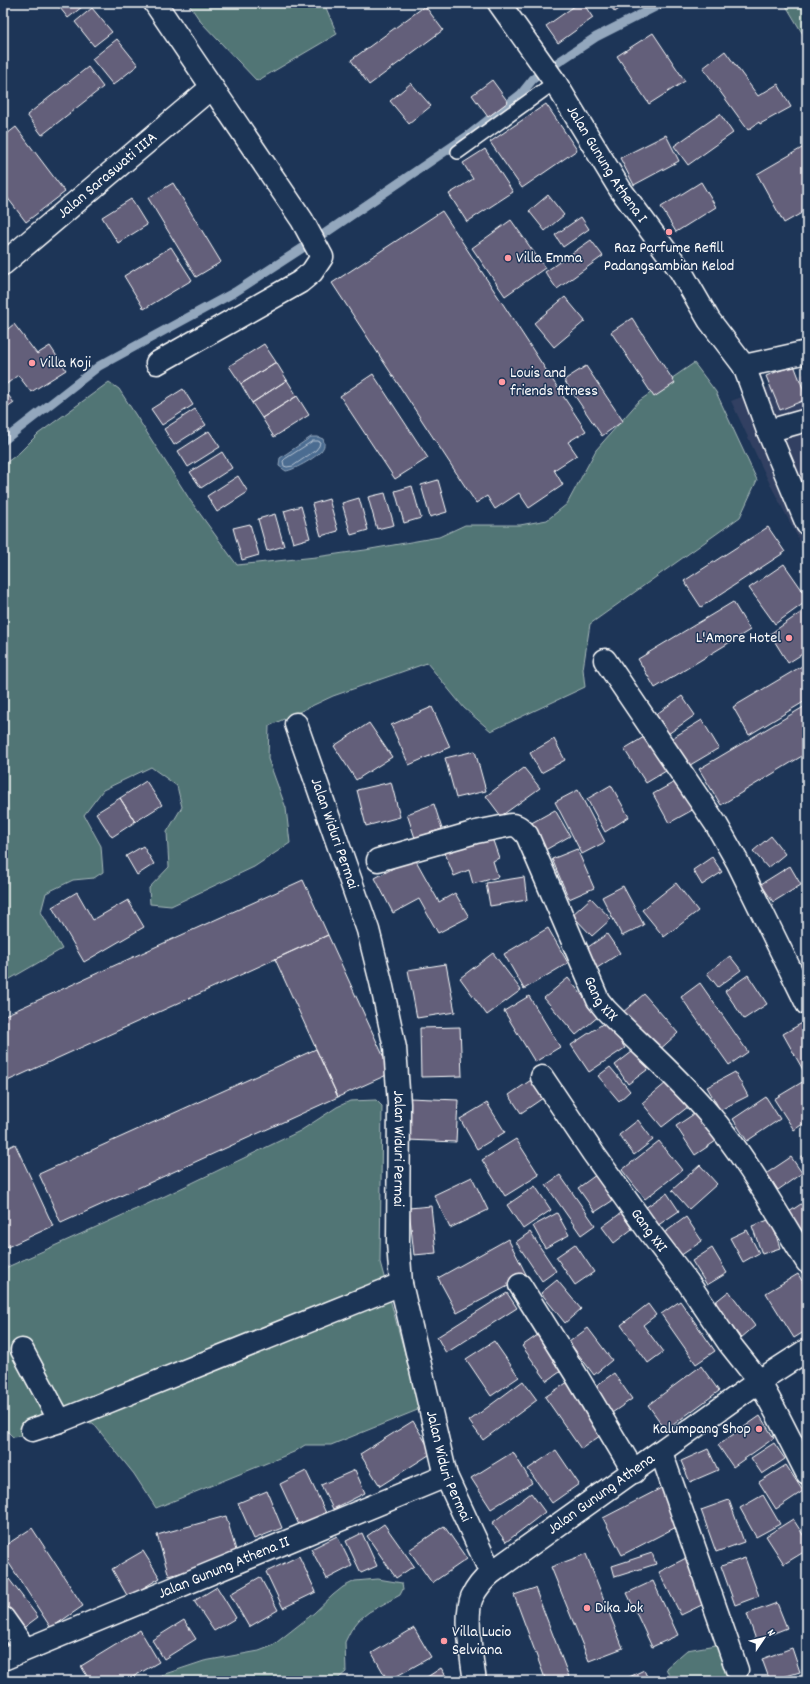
<svg xmlns="http://www.w3.org/2000/svg" width="810" height="1684" font-family="Dekko,sans-serif">
	<style>
		.built { fill: #324162 }
		.green { fill: #517475; stroke: #a8baba }
		.water { fill: #4b6c91; stroke: #93a7bd }
		.lines { fill: none; stroke-linecap: round; stroke-linejoin: round }
		.shore { stroke: #b7c4d3; stroke-width: 1 }
		.stream { stroke: #93a7bd; stroke-width: 9 }
		.building { fill: #635e7a; stroke: #fff }
		.lane-casing { stroke: #fff; stroke-width: 16 }
		.street-casing { stroke: #fff; stroke-width: 25 }
		.secondary-casing { stroke: #fff; stroke-width: 25 }
		.lane { stroke: #1d3557; stroke-width: 13 }
		.street { stroke: #1d3557; stroke-width: 22 }
		.secondary { stroke: #1d3557; stroke-width: 22 }
		.poi-dot { fill: #ff9aa2; stroke: #1d3557; stroke-width: 1.5 }
		.labels { text-anchor: middle; dominant-baseline: central; stroke-width: 3; stroke-linejoin: round; paint-order: stroke }
		.street-label { font-size: 16px; fill: #fff; stroke: #1d3557 }
		.poi-label { font-size: 16px; fill: #fff; stroke: #1d3557; text-anchor: start }
	</style>
	<rect width="100%" height="100%" fill="#1d3557"/>
	<filter id="ink" filterUnits="userSpaceOnUse"><feTurbulence type="fractalNoise" baseFrequency=".025" numOctaves="2"/><feDisplacementMap in="SourceGraphic" scale="8" xChannelSelector="R" yChannelSelector="G"/><feConvolveMatrix kernelMatrix="1 2 1 2 8 2 1 2 1" color-interpolation-filters="sRGB"/></filter>
	<g filter="url(#ink)">
		<!-- built -->
		<path class="built" d="M807 373V555L769 482 731 401Z"/>
		<!-- green -->
		<path class="green" d="M188 3H324L337 34 257 81 201 22Z
			M795 3H807V41L785 4Z
			M694 363 716 392 757 480 740 517 590 624 583 669 585 687 491 731 464 708 427 663 333 696 269 726 268 759 286 808 290 843 254 867 171 906 150 904 149 888 169 867 167 832 182 807 177 786 151 767 103 790 84 815 101 846 103 872 94 878 73 880 46 893 41 912 62 949 3 983V465L19 453 38 434 109 382 119 389 190 500 237 565 316 557 365 550 439 537 465 525H520L547 520 567 504 596 450 639 401Z
			M376 1100 382 1106 380 1262 420 1409 331 1445H305L294 1452 156 1508 134 1474 93 1423H67L26 1435 13 1437 3 1427V1269L165 1196 300 1131 337 1107 350 1101Z
			M378 1579 402 1583 403 1589 400 1595 369 1612 359 1620 351 1630 345 1642 346 1672 335 1681H154L165 1674 204 1661 259 1651 272 1646 314 1613 333 1595 343 1587 355 1581Z
			M721 1644 734 1681H671L666 1668 687 1650Z"/>
		<!-- water -->
		<path class="water" d="M311 437H318L323 439C324 442 325 445 323 448 320 456 294 470 286 471L279 466 280 458Z"/>
		<g class="lines">
			<!-- shore -->
			<path class="shore" d="M313 441H318L320 442 319 446 316 450 293 466 287 467 284 466 283 461 285 459Z"/>
			<!-- stream -->
			<path class="stream" d="M3 441 99 366 235 292 321 236 469 135 521 94 533 79 596 37 663 3"/>
		</g>
		<!-- building -->
		<path class="building" d="M56 3H87L68 18Z
			M579 3H583L593 18 558 43 546 26Z
			M608 3H627L615 12Z
			M425 6 443 30 369 85 351 60Z
			M92 8 112 32 94 46 75 22Z
			M653 33 685 81 649 104 617 56Z
			M117 39 138 65 113 85 92 59Z
			M725 51 758 96 778 84 791 107 760 124 759 122 748 130 703 68Z
			M88 67 103 87 42 135 27 115Z
			M492 80 508 102 488 117 472 95Z
			M411 83 431 106 409 124 390 101Z
			M546 104 577 150 522 188 490 142Z
			M720 114 733 133 688 165 674 146Z
			M16 127 65 192 26 222 3 192V137Z
			M666 135 679 161 634 185 620 158Z
			M807 145V210L784 223 757 174Z
			M485 149 513 192 467 222 449 194 473 179 463 163Z
			M701 182 716 207 676 232 661 207Z
			M173 183 221 262 196 277 148 198Z
			M548 195 564 215 545 231 529 211Z
			M131 199 147 225 118 243 102 217Z
			M442 211 586 431 568 442 577 455 554 470 563 485 529 508 519 493 495 509 487 496 476 503 332 283Z
			M581 217 589 229 563 247 555 235Z
			M511 220 545 268 505 296 472 248Z
			M591 240 603 256 557 289 545 272Z
			M171 247 192 280 144 309 124 276Z
			M565 297 585 321 554 347 534 323Z
			M632 318 675 383 654 397 611 332Z
			M14 324 37 354 50 346 66 370 31 392 18 375 3 387V333Z
			M264 344 276 362 241 384 229 366Z
			M276 362 287 380 252 403 241 384Z
			M794 365 807 399 780 410 766 376Z
			M586 366 623 421 602 436 564 380Z
			M373 374 428 458 395 479 340 396Z
			M287 380 297 396 262 418 252 403Z
			M3 388 14 403 3 411Z
			M183 389 193 405 162 425 151 409Z
			M297 396 309 415 274 437 262 418Z
			M195 409 206 425 174 445 164 429Z
			M209 431 220 447 188 467 178 451Z
			M222 452 232 468 201 488 190 472Z
			M238 476 248 492 217 512 207 496Z
			M438 480 447 512 430 517 421 485Z
			M412 486 421 518 404 523 395 491Z
			M385 493 394 525 377 529 368 497Z
			M359 498 368 530 351 535 342 503Z
			M329 499 338 531 321 536 312 504Z
			M301 506 310 538 293 543 284 511Z
			M275 514 284 546 267 551 258 519Z
			M250 524 259 555 242 560 233 528Z
			M768 527 785 552 701 607 684 581Z
			M784 564 807 597V601L775 624 749 588Z
			M733 602 750 630 655 688 638 659Z
			M803 611 807 617V636L806 637 807 651 788 663 770 634Z
			M807 663V700L749 735 733 707Z
			M682 696 695 715 661 739 648 720Z
			M807 705V753L721 805 699 769Z
			M432 707 450 747 409 765 391 725Z
			M702 720 719 748 680 771 664 743Z
			M369 723 392 757 356 780 334 746Z
			M649 734 671 768 646 783 624 749Z
			M554 739 565 760 541 773 530 753Z
			M475 751 486 791 456 798 445 758Z
			M524 768 540 788 501 816 486 796Z
			M680 779 696 808 669 823 653 794Z
			M146 781 162 805 135 822 120 798Z
			M391 782 400 817 366 826 357 790Z
			M611 785 629 817 605 832 587 799Z
			M578 790 605 842 582 854 555 802Z
			M120 798 135 822 112 837 96 813Z
			M434 804 442 829 415 838 407 814Z
			M555 810 570 836 540 853 526 826Z
			M491 835 499 858 493 861 498 877 473 884 469 870 454 876 445 853Z
			M771 836 785 854 768 868 753 851Z
			M143 846 154 864 137 875 126 856Z
			M577 849 594 888 569 899 552 859Z
			M414 857 439 902 455 893 469 917 438 933 419 899 393 913 375 878Z
			M712 857 722 872 702 885 693 870Z
			M790 866 801 885 773 902 761 884Z
			M524 877 527 900 490 906 486 883Z
			M303 880 328 935 3 1083V1016Z
			M676 883 698 911 664 937 642 910Z
			M623 886 644 925 622 936 602 897Z
			M77 892 93 920 128 900 144 927 84 962 52 907Z
			M591 898 611 919 592 936 572 915Z
			M548 928 568 963 524 989 504 954Z
			M607 934 620 953 594 970 581 952Z
			M328 935 391 1073 338 1097 275 959Z
			M493 953 521 990 487 1015 460 978Z
			M730 956 741 970 718 987 707 973Z
			M446 964 455 1012 417 1018 408 970Z
			M748 975 767 1004 744 1019 725 991Z
			M568 978 599 1016 576 1035 544 998Z
			M700 983 748 1052 729 1065 681 997Z
			M644 994 678 1033 656 1053 622 1013Z
			M529 996 560 1047 535 1062 504 1011Z
			M607 1021 625 1048 589 1072 571 1045Z
			M804 1022 807 1027V1077L783 1034Z
			M460 1027 462 1076 421 1077 420 1028Z
			M641 1045 655 1064 628 1084 615 1065Z
			M316 1049 338 1097 61 1223 39 1174Z
			M610 1067 630 1091 619 1101 598 1076Z
			M735 1072 748 1096 720 1110 707 1087Z
			M672 1078 693 1103 662 1127 642 1103Z
			M531 1080 543 1098 521 1113 509 1095Z
			M804 1081 807 1086V1121L794 1130 774 1099Z
			M766 1097 780 1119 747 1141 733 1119Z
			M409 1098 458 1100 456 1142 407 1140Z
			M487 1103 505 1132 477 1149 460 1119Z
			M703 1108 722 1137 695 1155 676 1126Z
			M638 1120 653 1140 634 1155 619 1135Z
			M516 1139 539 1175 505 1196 482 1160Z
			M659 1141 682 1170 645 1199 622 1170Z
			M15 1144 53 1226 3 1249V1150Z
			M807 1153V1168L800 1158Z
			M791 1157 802 1173 778 1190 767 1173Z
			M700 1165 717 1184 689 1209 672 1190Z
			M600 1172 618 1197 595 1212 578 1188Z
			M560 1175 595 1225 581 1235 546 1185Z
			M472 1177 488 1210 450 1228 434 1195Z
			M535 1186 551 1210 523 1229 507 1205Z
			M667 1193 679 1211 651 1230 639 1212Z
			M807 1200V1238L789 1212Z
			M431 1206 436 1253 414 1255 409 1208Z
			M557 1213 569 1235 545 1248 533 1226Z
			M621 1213 632 1229 614 1243 602 1227Z
			M686 1217 702 1241 680 1256 664 1233Z
			M771 1219 780 1248 762 1254 752 1226Z
			M747 1230 759 1253 743 1262 730 1238Z
			M530 1232 556 1271 542 1281 516 1242Z
			M508 1239 527 1276 457 1313 438 1278Z
			M575 1244 594 1272 575 1285 556 1257Z
			M712 1248 727 1273 707 1285 692 1261Z
			M798 1274 807 1289V1330L794 1338 766 1293Z
			M557 1280 581 1309 565 1323 541 1293Z
			M729 1291 755 1326 741 1338 714 1303Z
			M507 1293 517 1308 446 1353 437 1337Z
			M680 1301 715 1351 696 1364 661 1314Z
			M648 1304 656 1315 643 1325 663 1352 648 1363 621 1325Z
			M588 1328 612 1360 594 1375 569 1342Z
			M545 1330 570 1365 547 1381 522 1346Z
			M494 1341 519 1377 491 1396 466 1359Z
			M701 1366 719 1391 666 1430 648 1405Z
			M614 1373 632 1399 609 1415 590 1390Z
			M571 1380 607 1431 581 1449 545 1397Z
			M523 1381 537 1400 483 1440 469 1421Z
			M760 1416 774 1438 733 1467 718 1445Z
			M413 1421 432 1453 380 1486 360 1454Z
			M774 1443 785 1459 762 1474 751 1458Z
			M708 1449 718 1470 690 1482 681 1461Z
			M556 1450 579 1484 552 1503 528 1469Z
			M513 1452 532 1483 491 1509 471 1478Z
			M786 1465 803 1491 776 1509 759 1482Z
			M355 1470 365 1493 333 1509 321 1485Z
			M306 1471 326 1513 299 1525 280 1484Z
			M667 1485 686 1522 622 1555 603 1518Z
			M267 1491 282 1528 254 1539 238 1503Z
			M531 1493 545 1512 506 1542 492 1523Z
			M763 1495 780 1524 756 1537 740 1508Z
			M729 1500 744 1542 716 1552 701 1510Z
			M226 1516 238 1557 169 1576 157 1535Z
			M793 1519 807 1541V1550L784 1564 766 1536Z
			M384 1524 414 1566 396 1578 367 1536Z
			M444 1526 467 1559 432 1583 409 1550Z
			M32 1528 83 1606 51 1628 3 1554V1547Z
			M362 1533 377 1566 361 1573 346 1541Z
			M337 1536 352 1566 327 1579 311 1549Z
			M143 1551 160 1578 128 1597 112 1569Z
			M652 1553 656 1564 615 1577 612 1566Z
			M586 1554 623 1648 589 1661 551 1567Z
			M299 1556 316 1592 283 1608 266 1572Z
			M686 1558 708 1602 681 1615 659 1572Z
			M745 1558 759 1596 735 1605 721 1566Z
			M260 1577 278 1610 249 1627 230 1594Z
			M9 1579 38 1617 18 1632 3 1613V1584Z
			M653 1581 678 1635 652 1647 627 1593Z
			M217 1587 236 1618 214 1631 194 1601Z
			M535 1588 569 1677 557 1681H546L514 1595Z
			M777 1603 787 1628 756 1640 747 1614Z
			M184 1620 196 1639 164 1659 152 1640Z
			M414 1628 431 1657 388 1681 372 1653Z
			M140 1630 159 1662 126 1681H90L81 1666Z
			M792 1648 800 1672 770 1681 762 1659Z
			M441 1668 449 1681H421Z
			M644 1670 649 1681H621Z"/>
		<g class="lines">
			<!-- lane casing -->
			<g class="lane-casing">
				<path id="lane" d="M458 152 555 82"/>
			</g>
			<!-- street casing -->
			<g class="street-casing">
				<g id="street">
					<path d="M155 3 302 220 322 257 312 272 300 282 157 363"/>
					<path id="s1" d="M499 3 555 82 620 189 680 270 709 320 744 366 768 431 807 524"/>
					<path id="s2" d="M3 264 212 87"/>
					<path d="M744 366 807 352"/>
					<path d="M768 431 807 420"/>
					<path d="M605 660 716 824 737 861 807 1004"/>
					<path id="s3" d="M296 724 368 930 381 982 395 1048 399 1104 398 1242 401 1284 446 1476 491 1573"/>
					<path id="s4" d="M378 860 476 832 511 825C519 825 522 830 527 835L598 1000 606 1010C640 1045 677 1076 708 1113 747 1158 776 1212 807 1262"/>
					<path id="s5" d="M542 1077 593 1153 648 1230 687 1281 729 1343 759 1381 777 1414 807 1473"/>
					<path d="M520 1285 575 1373 634 1472"/>
					<path d="M22 1350 60 1421"/>
					<path d="M32 1430 60 1421 401 1284"/>
					<path d="M661 1452 737 1670"/>
					<path d="M3 1618 25 1649"/>
					<path id="s6" d="M3 1659 446 1476"/>
				</g>
			</g>
			<!-- secondary casing -->
			<g class="secondary-casing">
				<g id="secondary">
					<path id="s7" d="M475 1681C472 1661 464 1616 472 1597 477 1587 483 1580 491 1573L759 1381 807 1350"/>
				</g>
			</g>
			<!-- lane -->
			<use href="#lane" class="lane"/>
			<!-- street -->
			<use href="#street" class="street"/>
			<!-- secondary -->
			<use href="#secondary" class="secondary"/>
		</g>
	</g>
	<!-- markers -->
	<g class="poi-dot">
		<circle cx="669" cy="232" r="4"/>
		<circle cx="508" cy="258" r="4"/>
		<circle cx="32" cy="363" r="4"/>
		<circle cx="502" cy="382" r="4"/>
		<circle cx="789" cy="638" r="4"/>
		<circle cx="759" cy="1429" r="4"/>
		<circle cx="587" cy="1608" r="4"/>
		<circle cx="444" cy="1641" r="4"/>
	</g>
	<g class="labels">
		<!-- street labels -->
		<g class="street-label">
			<text stroke="none"><textPath href="#s1" startOffset="194">Jalan Gunung Athena I</textPath></text>
			<text stroke="none"><textPath href="#s2" startOffset="137">Jalan Saraswati IIIA</textPath></text>
			<text stroke="none"><textPath href="#s3" startOffset="116">Jalan Widuri Permai</textPath></text>
			<text stroke="none"><textPath href="#s4" startOffset="337">Gang XIX</textPath></text>
			<text stroke="none"><textPath href="#s3" startOffset="440">Jalan Widuri Permai</textPath></text>
			<text stroke="none"><textPath href="#s5" startOffset="187">Gang XXI</textPath></text>
			<text stroke="none"><textPath href="#s3" startOffset="764">Jalan Widuri Permai</textPath></text>
			<text stroke="none"><textPath href="#s7" startOffset="251">Jalan Gunung Athena</textPath></text>
			<text stroke="none"><textPath href="#s6" startOffset="239">Jalan Gunung Athena II</textPath></text>
		</g>
		<!-- poi labels -->
		<g class="poi-label">
			<text x="669" y="248" text-anchor="middle">Raz Parfume Refill<tspan x="669" dy="18">Padangsambian Kelod</tspan></text>
			<text x="516" y="258">Villa Emma</text>
			<text x="40" y="363">Villa Koji</text>
			<text x="510" y="373">Louis and<tspan x="510" dy="18">friends fitness</tspan></text>
			<text x="781" y="638" text-anchor="end">L'Amore Hotel</text>
			<text x="751" y="1429" text-anchor="end">Kalumpang Shop</text>
			<text x="595" y="1608">Dika Jok</text>
			<text x="452" y="1632">Villa Lucio<tspan x="452" dy="18">Selviana</tspan></text>
		</g>
	</g>
	<!-- margin -->
	<rect width="810" height="1684" fill="none" stroke="#1d3557" stroke-width="16"/>
	<rect x="8" y="8" width="794" height="1668" fill="none" stroke="#fff" stroke-width="1.5" filter="url(#ink)"/>
	<!-- north arrow -->
	<g transform="translate(764 1638) rotate(55)" stroke="#1d3557" stroke-width="3" paint-order="stroke">
	<path d="M0-3L7 15L0 10L-7 15Z" fill="#ffffff"/>
	<text y="-6" font-size="11" font-weight="bold" text-anchor="middle" fill="#ffffff">N</text>
	</g>
</svg>
